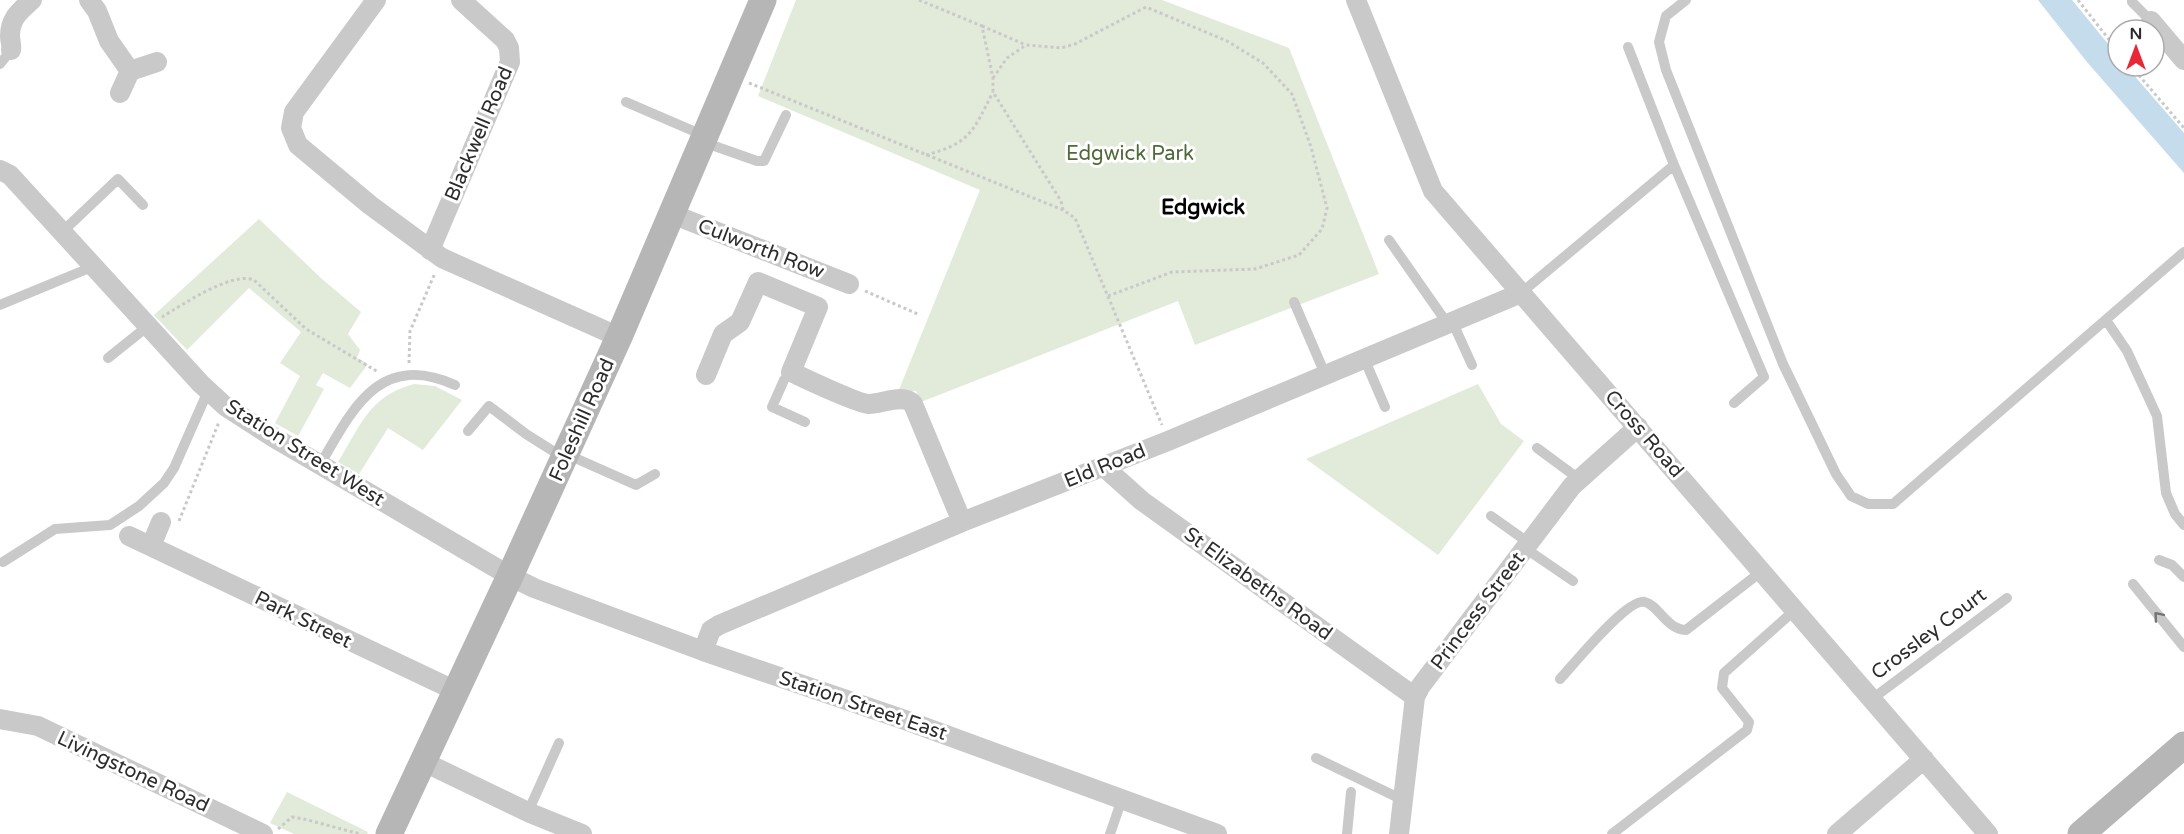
<svg xmlns="http://www.w3.org/2000/svg" width="2184" height="834" font-family="'Varela Round',sans-serif">
	<style>
		.green { fill: #e2ebd9 }
		.water { fill: #c4dceb }
		.lines { fill: none; stroke-linecap: round; stroke-linejoin: round }
		.path { stroke: #c9c9c9; stroke-width: 3; stroke-dasharray: 3 3; stroke-linecap: butt }
		.lane { stroke: #c9c9c9; stroke-width: 10 }
		.street { stroke: #c9c9c9; stroke-width: 20 }
		.secondary { stroke: #b6b6b6; stroke-width: 27 }
		.oneway { stroke: #737373 }
		.labels { text-anchor: middle; dominant-baseline: central; stroke-width: 6; stroke-linejoin: round; paint-order: stroke }
		.street-label { font-size: 20px; fill: #2c2c2c; stroke: #fff }
		.park-label { font-size: 20px; fill: #4f6939; stroke: #fff }
		.neighbourhood-label { font-size: 21px; font-weight: bold; fill: #000; stroke: #fff }
	</style>
	<rect width="100%" height="100%" fill="#fff"/>
	<!-- green -->
	<path class="green" d="M796 0H1162L1289 48 1379 274 1195 345 1178 301 921 402 916 391 898 392 980 190 758 96Z
		M259 219 322 279 361 312 348 334 360 350 357 358 368 364 350 388 323 373 316 385 324 389 298 436 275 423 300 376 280 363 301 332 249 288 187 350 154 315Z
		M414 384 435 386 462 400 423 450 388 428 359 474 338 462C361 425 369 396 414 384Z
		M1478 384 1501 424 1524 441 1438 555 1306 459Z
		M287 792 368 832 367 834H294L270 823Z"/>
	<!-- water -->
	<path class="water" d="M2038 0H2072L2118 56V66H2126L2184 133V173L2087 62Z"/>
	<g class="lines">
		<!-- path -->
		<path class="path" d="M919 0 982 26 993 78V92L1061 201 1063 210
			M2078 0 2118 51
			M982 26 1026 45
			M2131 66 2184 128
			M993 78 1007 58 1026 45 1061 48 1075 44 1146 7 1227 41 1263 63 1292 94 1311 147 1327 208 1322 229 1299 255 1255 269 1172 272 1108 296
			M749 83 1063 210 1075 218 1162 425
			M926 155C971 143 973 131 993 92
			M865 291 920 315
			M162 317C182 305 232 271 254 280L306 329 378 372
			M409 363 410 331 435 273
			M179 521 219 422
			M278 829 292 817 304 819 360 834"/>
		<!-- lane -->
		<path class="lane" d="M1686 0 1666 16 1659 42 1666 70 1783 364 1836 474 1851 496 1868 504H1893L2184 252
			M2132 0V2L2151 21
			M1628 47 1674 165
			M0 64 11 50
			M626 102 705 136
			M703 142 757 161H764L786 115
			M61 233 118 179 143 205
			M1389 240 1447 323
			M1521 293 1674 165 1764 377 1734 403
			M1294 302 1325 374
			M0 305 92 267
			M2106 320 2127 351 2157 416 2166 493 2175 514 2184 525
			M1452 321 1472 365
			M108 358 148 326
			M1364 358 1385 407
			M791 372 784 380 772 407 805 422
			M468 431 489 406 526 434 564 458
			M1537 448 1579 479
			M566 454 636 485 655 474
			M320 465C353 408 380 351 455 385
			M1491 516 1529 543
			M1525 548 1573 581
			M2159 560 2172 565 2184 577
			M3 562 55 529 110 525 139 506 164 483 174 468 208 391
			M2133 584 2184 647
			M1560 679C1573 665 1628 597 1645 602 1658 605 1666 629 1686 630L1762 571
			M1872 699 2007 598
			M1316 758 1403 800
			M528 812 559 743
			M1110 834 1122 799
			M1347 834 1351 792
			M1612 834 1747 730 1749 722 1722 688 1724 673 1796 609"/>
		<!-- street -->
		<path class="street" d="M89 0 97 11 109 41 130 71
			M376 0 294 112 291 128 298 145 370 205 442 258 619 337
			M1356 0 1433 191 1988 834
			M2151 21 2184 60
			M11 50C12 45 10 41 10 36 10 18 20 11 32 0
			M120 93 130 71 157 62
			M0 170 10 175 201 384 225 406 273 437 510 576 534 588 703 651 905 720 1217 834
			M672 214 849 284
			M430 250 510 62 509 48 505 40 461 0
			M706 375 723 334 740 322 758 282 818 307 791 372C804 378 858 404 869 404 883 404 903 393 913 404L962 522
			M1104 467 1142 501 1415 697
			M129 536 456 691
			M151 546 161 522
			M703 651 711 630 719 625 962 522 1168 441 1521 293
			M0 719 38 726 263 834
			M424 762 530 813 582 834
			M1399 834 1415 697 1420 687 1572 486 1638 427
			M1837 834 1924 759"/>
		<!-- secondary -->
		<path class="secondary" d="M389 834 510 576 619 337 763 0
			M2081 834 2184 745"/>
	</g>
	<!-- one-way arrows -->
	<defs><path id="oneway-chevron" d="M-2-3.5L2.5 0L-2 3.5" fill="none" stroke-width="1.6" stroke-linecap="round" stroke-linejoin="round" transform="scale(1.5)"/></defs>
	<use class="oneway" href="#oneway-chevron" transform="translate(2158 616) rotate(-130)"/>
	<g class="labels">
		<!-- street labels -->
		<g class="street-label">
			<text transform="translate(479 134) rotate(-67)">Blackwell Road</text>
			<text transform="translate(761 249) rotate(21)">Culworth Row</text>
			<text transform="translate(582 420) rotate(-66)">Foleshill Road</text>
			<text transform="translate(1644 434) rotate(49)">Cross Road</text>
			<text transform="translate(305 453) rotate(32)">Station Street West</text>
			<text transform="translate(1105 466) rotate(-22)">Eld Road</text>
			<text transform="translate(1258 584) rotate(36)">St Elizabeths Road</text>
			<text transform="translate(1478 611) rotate(-53)">Princess Street</text>
			<text transform="translate(303 620) rotate(26)">Park Street</text>
			<text transform="translate(1929 634) rotate(-37)">Crossley Court</text>
			<text transform="translate(863 706) rotate(19)">Station Street East</text>
			<text transform="translate(133 772) rotate(25)">Livingstone Road</text>
		</g>
		<!-- park labels -->
		<g class="park-label">
			<text x="1130" y="154">Edgwick Park</text>
		</g>
		<!-- neighbourhood labels -->
		<g class="neighbourhood-label">
			<text x="1203" y="207">Edgwick</text>
		</g>
	</g>
	<!-- north arrow -->
	<g transform="translate(2136 48)"><circle r="28" fill="#ffffff" stroke="#ababab" stroke-width="1.5"/>
	<path d="M0-4.5L10 22L0 15L-10 22Z" fill="#e92836"/>
	<text y="-9" font-size="16" font-weight="bold" text-anchor="middle" fill="#2c2c2c">N</text>
	</g>
</svg>
